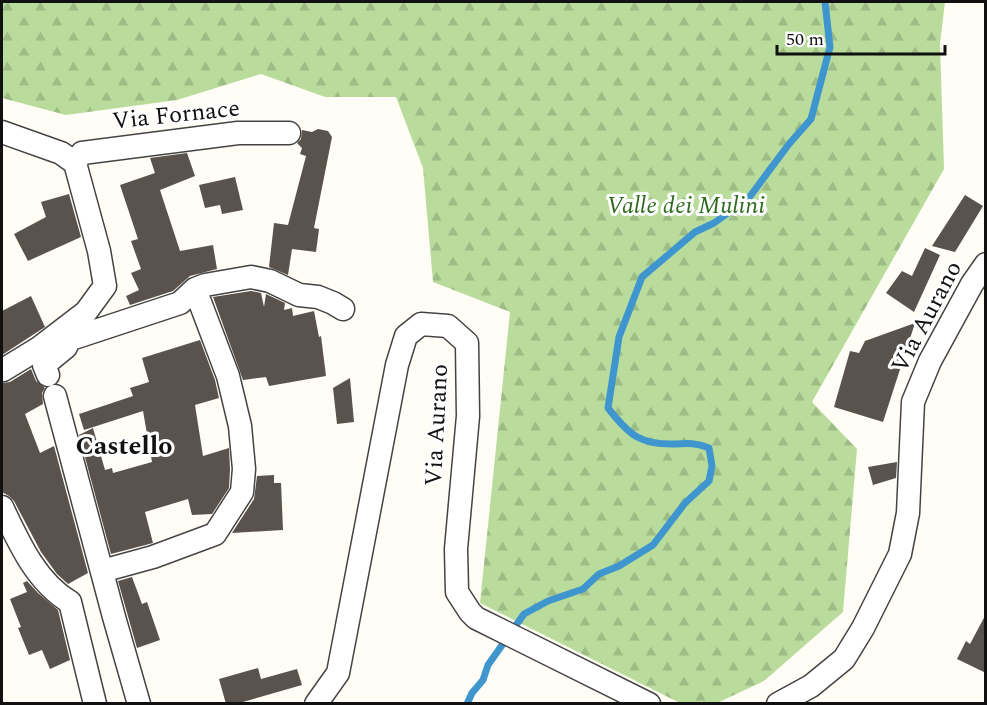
<svg xmlns="http://www.w3.org/2000/svg" width="987" height="705" font-family="Spectral,serif">
	<style>
		.forest { fill: url(#forest-firs) }
		.lines { fill: none; stroke-linecap: round; stroke-linejoin: round }
		.stream { stroke: #3f96cf; stroke-width: 7 }
		.building { fill: #5a524d }
		.minor-casing { stroke: #444; stroke-width: 25 }
		.minor { stroke: #fff; stroke-width: 22 }
		.labels { text-anchor: middle; dominant-baseline: central; stroke-width: 6; stroke-linejoin: round; paint-order: stroke }
		.street-label { font-size: 24px; fill: #111; stroke: #fff }
		.park-label { font-size: 24px; font-style: italic; fill: #2f6b1f; stroke: #fff }
		.neighbourhood-label { font-size: 26px; font-weight: bold; fill: #111; stroke: #fff }
	</style>
	<defs>
		<pattern id="forest-firs" width="22" height="20" patternUnits="userSpaceOnUse" patternTransform="scale(1.5)"><rect width="22" height="20" fill="#b9dc9c"/><path d="M5 1l3.5 6h-7zM16 11l3.5 6h-7z" fill="#9ebc85"/></pattern>
	</defs>
	<rect width="100%" height="100%" fill="#fffdf5"/>
	<!-- forest -->
	<path class="forest" d="M2 2H945L940 44 944 169 812 402 857 449 843 612 764 681 717 703 682 704 480 603 510 312 433 282 423 168 396 97H325L261 74 177 100 66 115 2 98Z"/>
	<g class="lines">
		<!-- stream -->
		<path class="stream" d="M467 704 472 693 483 680 488 665 524 614 548 601 583 589 599 574 619 566 653 545 685 503 709 481 712 466 709 448C697 443 688 443 676 444 640 445 629 435 608 408L619 337 642 277 695 232 714 223 748 199 789 144 811 119 830 47 825 2"/>
	</g>
	<!-- building -->
	<path class="building" d="M318 129 328 131 332 137 314 228 319 229 316 252 292 249 288 275 269 267 274 223 288 225 306 156 300 154 302 148 297 143 301 139 302 130 312 132Z
		M187 153 195 176 160 190 180 251 213 245 217 269 190 276 173 291 130 305 126 296 139 290 131 273 141 269 131 241 138 239 120 185 155 173 150 158Z
		M235 177 243 210 222 214 220 205 205 208 199 185Z
		M69 194 81 237 28 261 14 234 46 217 41 202Z
		M965 195 983 206 955 252 932 246Z
		M925 248 940 255 914 312 886 293 902 271 912 276Z
		M251 291 261 293 264 307 266 294 285 303 284 310 292 308 293 316 314 311 319 337 321 336 326 376 269 386 266 377 243 380 213 297Z
		M31 296 45 327 2 355V311Z
		M915 323 883 422 834 407 850 351 859 353 865 341Z
		M200 340 215 380 219 398 195 405 203 456 229 448 230 469 229 488 212 514 192 515 188 499 145 512 153 543 111 554 79 435 93 428 105 470 112 468 113 473 152 462 143 411 84 430 79 414 133 396 130 388 149 382 142 358Z
		M31 369 36 381 45 388 42 393 43 404 25 414 40 453 54 446 88 573 68 584 57 574 41 552 14 501 9 496 2 492V383L10 382Z
		M350 378 354 422 337 424 333 388Z
		M897 462 896 478 873 485 868 467Z
		M274 475V483H281L283 530 232 533 254 499 257 476Z
		M132 577 142 604 147 602 160 640 137 648 118 581Z
		M27 581 38 593 58 610 70 660 50 669 42 650 29 655 18 628 21 627 10 599 27 592 23 583Z
		M986 614V673L957 659 966 641 970 644Z
		M258 668 261 679 297 669 302 685 236 704H226L219 679Z"/>
	<g class="lines">
		<!-- minor casing -->
		<g class="minor-casing">
			<path id="minor" d="M2 132 61 153 75 163 99 251 105 286 86 312 39 348 3 370
				M75 163 82 153 238 133H289
				M68 340 180 303 195 289 205 285 251 277 270 281 299 295 318 297 333 303 343 309
				M48 375 44 365 66 347 73 326
				M55 396 114 617 139 704
				M2 507C18 541 36 582 70 602L95 704
				M102 571 153 557 215 534 242 492 244 469 240 426 228 376 195 289
				M316 704 338 673 397 365 406 336 421 324 448 326 467 343 468 416 456 549 457 592 470 612 476 618 649 704
				M778 704 811 686 844 659 863 628 900 554 908 513 913 402 930 361 972 284 986 264"/>
		</g>
		<!-- minor -->
		<use href="#minor" class="minor"/>
	</g>
	<g class="labels">
		<!-- street labels -->
		<g class="street-label">
			<text transform="translate(176 115) rotate(-6)">Via Fornace</text>
			<text transform="translate(927 317) rotate(-62)">Via Aurano</text>
			<text transform="translate(437 425) rotate(-87)">Via Aurano</text>
		</g>
		<!-- park labels -->
		<g class="park-label">
			<text x="686" y="206">Valle dei Mulini</text>
		</g>
		<!-- neighbourhood labels -->
		<g class="neighbourhood-label">
			<text x="124" y="446">Castello</text>
		</g>
	</g>
	<!-- border -->
	<rect width="987" height="705" fill="none" stroke="#111111" stroke-width="6"/>
	<!-- scale -->
	<path d="M777 45v9h168v-9" fill="none" stroke="#111111" stroke-width="3"/>
	<text x="786" y="45" font-size="18" fill="#111111" stroke="#ffffff" stroke-width="4.5" paint-order="stroke">50 m</text>
</svg>
